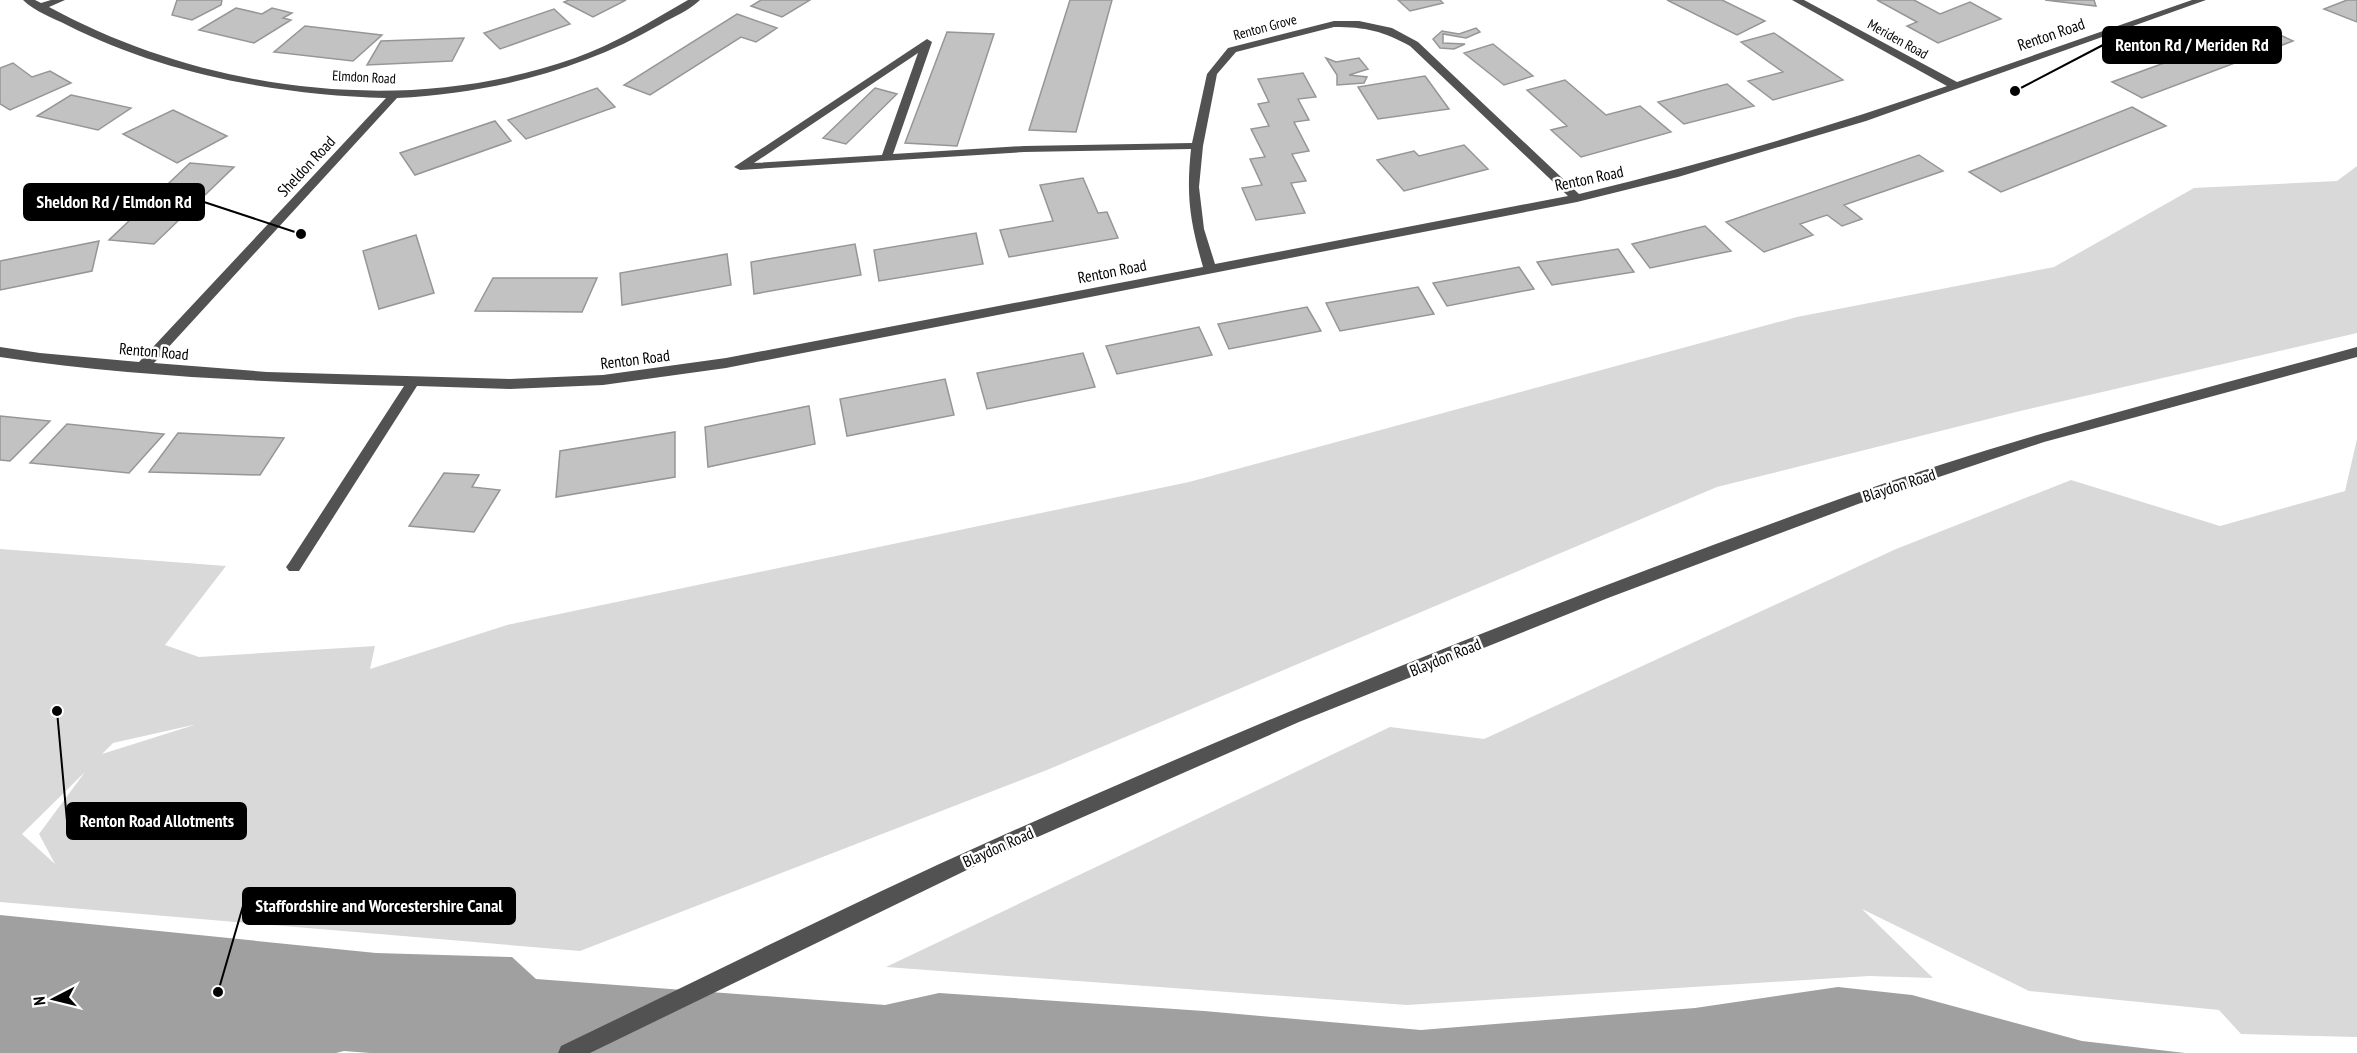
<svg xmlns="http://www.w3.org/2000/svg" width="2357" height="1053" font-family="'PT Sans Narrow',sans-serif">
	<style>
		.green { fill: #d9d9d9; fill-rule: evenodd }
		.water { fill: #a0a0a0 }
		.building { fill: #c2c2c2; stroke: #969696; stroke-width: 1.5 }
		.lines { fill: none; stroke-linecap: round; stroke-linejoin: round }
		.minor { fill: #525252; fill-rule: evenodd }
		.labels { text-anchor: middle; dominant-baseline: central; stroke-width: 5; stroke-linejoin: round; paint-order: stroke }
		.far-street-label { font-size: 14px; fill: #000; stroke: #fff }
		.street-label { font-size: 16px; fill: #000; stroke: #fff }
		.leader { fill: none; stroke: #000; stroke-width: 2 }
		.callout-dot { fill: #000; stroke: #fff; stroke-width: 2 }
		.callout { fill: #000; stroke: #000; stroke-width: 2 }
		.callout-label { font-size: 18px; text-anchor: middle; font-weight: bold; fill: #fff }
	</style>
	<rect width="100%" height="100%" fill="#fff"/>
	<!-- green -->
	<path class="green" d="M2357 166V333L2020 411 1717 487 1047 770 580 951 0 902V549L226 566 165 645 199 657 375 646 370 669 507 625 1189 482 1797 317 2054 267 2194 188 2337 181ZM193 725H194L102 754 113 743ZM85 772 39 834 55 864 22 834Z
		M2357 439V1037L2241 1034 2219 1010 2029 991 1862 909 1933 978 1869 976 1407 1005 886 967 1390 727 1484 739 1896 549 2071 480 2220 526 2345 491Z"/>
	<!-- water -->
	<path class="water" d="M0 915 376 953 512 957 536 979 885 1005 939 993 1204 1011 1421 1030 1695 1008 1838 987 1912 995 2082 1041 2185 1053H370L344 1051 336 1053H0Z"/>
	<!-- building -->
	<path class="building" d="M177 0H222L221 5 192 20 172 15Z
		M569 0H626L593 17 564 2Z
		M761 0H810L782 17 751 6Z
		M1070 0H1112L1076 132 1029 130Z
		M1398 0H1440L1443 3 1410 11Z
		M1667 0H1722L1765 21 1737 35Z
		M1877 0H1914L1940 14 1970 2 2001 19 1938 43 1907 26 1917 22Z
		M2045 0H2094L2096 6Z
		M2347 0H2357V22L2324 9Z
		M236 8 262 14 272 8 292 13 283 18 291 20 254 43 199 30Z
		M554 9 570 24 500 49 484 33Z
		M737 14 777 28 756 42 741 37 650 95 624 85Z
		M305 26 382 35 353 61 274 52Z
		M2263 27 2293 41 2142 98 2112 82Z
		M1476 28 1480 32 1466 38 1443 34V43L1465 44 1454 49 1440 48 1433 39 1442 31 1459 34Z
		M947 32 994 34 957 146 905 143Z
		M1774 33 1843 80 1773 100 1748 81 1783 72 1741 42Z
		M464 38 452 61 367 65 381 41Z
		M1493 44 1533 76 1504 85 1464 53Z
		M1326 58 1336 62 1359 58 1368 69 1349 75 1367 77 1364 83 1337 85V75Z
		M13 63 32 77 50 71 71 83 10 110 0 104V68Z
		M1303 73 1316 97 1298 99 1309 120 1294 122 1309 151 1292 154 1306 181 1291 183 1305 213 1256 220 1242 188 1262 185 1250 159 1265 157 1251 129 1269 126 1258 104 1269 102 1258 79Z
		M1425 76 1449 109 1378 119 1358 87Z
		M1565 80 1606 115 1640 106 1671 132 1581 157 1551 130 1567 126 1527 90Z
		M1727 84 1754 106 1684 124 1658 102Z
		M597 88 615 107 526 139 508 120Z
		M875 88 897 94 846 144 823 138Z
		M71 95 131 108 98 130 37 116Z
		M2132 107 2166 126 2001 192 1969 172Z
		M173 110 227 136 177 163 123 134Z
		M495 121 511 141 415 175 400 153Z
		M1464 145 1488 169 1404 191 1377 160 1414 151 1419 156Z
		M1919 155 1943 171 1844 205 1862 219 1842 226 1827 215 1800 224 1813 235 1764 252 1726 222Z
		M190 163 234 167 154 244 109 240Z
		M1083 178 1098 213 1107 212 1118 238 1009 257 1000 230 1053 221 1040 185Z
		M1705 226 1731 251 1650 268 1632 244Z
		M976 233 983 264 879 281 874 250Z
		M416 235 434 293 379 309 363 251Z
		M99 241 92 271 0 290V261Z
		M855 244 861 275 754 294 751 262Z
		M1618 249 1634 272 1552 285 1537 262Z
		M727 254 731 285 622 305 620 273Z
		M1519 267 1534 289 1447 306 1433 283Z
		M493 278H597L582 312 475 311Z
		M1418 287 1434 314 1340 331 1326 303Z
		M1307 307 1321 331 1229 349 1218 324Z
		M1199 327 1212 355 1117 374 1106 346Z
		M1083 353 1095 387 987 409 977 373Z
		M945 379 954 415 847 436 840 399Z
		M809 406 815 444 708 467 705 427Z
		M0 416 50 421 10 461 0 460Z
		M67 424 164 434 129 473 30 463Z
		M675 432V477L556 497 560 451Z
		M178 433 284 438 260 475 149 472Z
		M444 473 479 475 472 487 500 490 474 532 409 526Z"/>
	<g class="lines">
		<!-- minor -->
		<path class="minor" d="M23 0H35L41 3 51 0H65L49 7C205 92 407 118 575 58 615 44 651 21 688 0H700C690 10 673 17 661 24 580 71 491 93 397 98L154 363 267 372 510 379 603 375 726 358 1203 267C1190 221 1186 197 1191 149L1024 152 740 170 734 167 927 39 932 42 893 154 1024 146 1192 143 1207 74 1228 48 1334 21H1359L1392 28 1418 42 1579 194C1704 164 1826 128 1947 86L1792 0H1804L1957 82 2192 0H2206L1866 121 1678 177 1577 202 726 368 603 385 510 389 417 386 299 571H289L286 567 289 563 404 386C269 382 133 377 0 357V347L40 353 139 362 386 98C278 95 163 74 67 25 53 18 34 11 23 0ZM1334 27C1366 27 1383 31 1410 46L1568 196 1215 264 1204 229 1199 187 1203 146 1217 74 1236 52ZM918 53 882 155 754 163Z
			M2357 347V357L2044 442 1858 504 1608 598 1299 722 1008 850 590 1053H558L561 1046C707 976 851 903 999 837 1276 713 1559 599 1845 497 2013 437 2185 394 2357 347Z"/>
	</g>
	<g class="labels">
		<!-- far-street labels -->
		<g class="far-street-label">
			<text transform="translate(1265 27) rotate(-15)">Renton Grove</text>
			<text transform="translate(1898 39) rotate(29)">Meriden Road</text>
			<text transform="translate(364 77) rotate(3)">Elmdon Road</text>
		</g>
		<!-- street labels -->
		<g class="street-label">
			<text transform="translate(2051 34) rotate(-19)">Renton Road</text>
			<text transform="translate(306 166) rotate(-47)">Sheldon Road</text>
			<text transform="translate(1589 178) rotate(-12)">Renton Road</text>
			<text transform="translate(1112 271) rotate(-11)">Renton Road</text>
			<text transform="translate(154 351) rotate(5)">Renton Road</text>
			<text transform="translate(635 359) rotate(-7)">Renton Road</text>
			<text transform="translate(1899 485) rotate(-18)">Blaydon Road</text>
			<text transform="translate(1445 657) rotate(-22)">Blaydon Road</text>
			<text transform="translate(998 847) rotate(-24)">Blaydon Road</text>
		</g>
	</g>
	<!-- callouts -->
	<path class="leader" d="M2015 91L2103 45M301 234L204 202M57 711L67 821M218 992L243 906"/>
	<g class="callout-dot">
		<circle cx="2015" cy="91" r="6"/>
		<circle cx="301" cy="234" r="6"/>
		<circle cx="57" cy="711" r="6"/>
		<circle cx="218" cy="992" r="6"/>
	</g>
	<g class="callout">
		<rect x="2103" y="27" width="178" height="36" rx="6"/>
		<rect x="24" y="184" width="180" height="36" rx="6"/>
		<rect x="67" y="803" width="179" height="36" rx="6"/>
		<rect x="243" y="888" width="272" height="36" rx="6"/>
	</g>
	<g class="callout-label">
		<text x="2192" y="51">Renton Rd / Meriden Rd</text>
		<text x="114" y="208">Sheldon Rd / Elmdon Rd</text>
		<text x="157" y="827">Renton Road Allotments</text>
		<text x="379" y="912">Staffordshire and Worcestershire Canal</text>
	</g>
	<!-- north arrow -->
	<g transform="translate(54 999) rotate(263)" stroke="#ffffff" stroke-width="4.5" paint-order="stroke">
	<path d="M0-4.5L10 22L0 15L-10 22Z" fill="#000000"/>
	<text y="-9" font-size="16" font-weight="bold" text-anchor="middle" fill="#000000">N</text>
	</g>
</svg>
